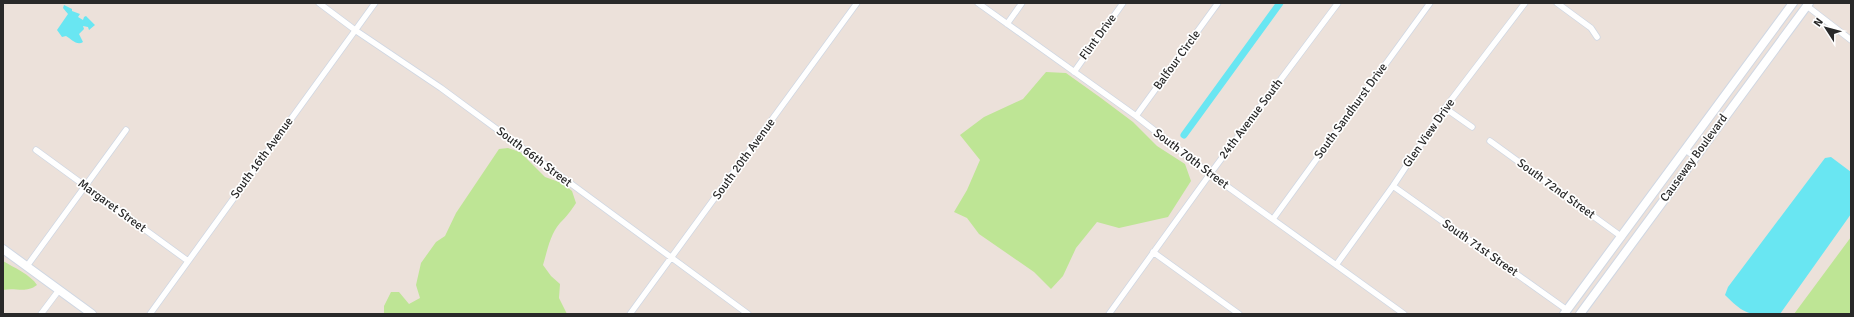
<svg xmlns="http://www.w3.org/2000/svg" width="1854" height="317" font-family="Signika,sans-serif">
	<style>
		.green { fill: #bee595 }
		.water { fill: #69e6f2 }
		.lines { fill: none; stroke-linecap: round; stroke-linejoin: round }
		.canal { stroke: #69e6f2; stroke-width: 7 }
		.street-casing { stroke: #cfd7e3; stroke-width: 7 }
		.secondary-casing { stroke: #cfd7e3; stroke-width: 10 }
		.street { stroke: #fff; stroke-width: 5.5 }
		.secondary { stroke: #fff; stroke-width: 8 }
		.labels { text-anchor: middle; dominant-baseline: central; stroke-width: 3.5; stroke-linejoin: round; paint-order: stroke }
		.street-label { font-size: 12px; fill: #292929; stroke: #fff }
	</style>
	<rect width="100%" height="100%" fill="#ece1da"/>
	<!-- green -->
	<path class="green" d="M1046 72 1066 73 1101 98 1133 122 1157 146 1185 164 1191 181 1168 217 1119 228 1097 222 1076 248 1063 276 1051 289 1034 272 979 234 967 218 954 212 967 190 980 160 960 135 984 117 1023 99Z
		M508 148 520 152 545 177 562 183 572 191 576 203C570 212 567 216 560 223 550 234 547 252 543 265L551 276 560 284 559 298 567 314H384V306L391 292H399L409 304 420 298 416 285 421 263 436 242 445 236 456 213 499 149Z
		M1851 237V314H1794Z
		M3 261C13 267 31 275 37 285 25 294 16 287 3 290Z"/>
	<!-- water -->
	<path class="water" d="M64 5 72 9V11L80 14 78 17 83 20 84 17 86 16 95 25 89 30 88 27 83 26 84 29 79 34 83 42C77 46 71 39 66 36L62 37 57 30 68 14 63 8Z
		M1831 157 1851 172V214L1780 314C1749 314 1747 317 1725 295L1728 287 1825 158Z"/>
	<g class="lines">
		<!-- canal -->
		<path class="canal" d="M1184 135 1280 3"/>
		<!-- street casing -->
		<g class="street-casing">
			<path id="street" d="M319 3 355 30 441 88 748 314
				M978 3 1136 116 1210 174 1404 314
				M1557 3 1591 28 1597 37
				M1807 6 1851 40
				M1007 24 1022 3
				M1074 72 1123 3
				M1445 108 1472 127
				M1136 116 1218 3
				M1490 141 1622 237
				M36 150 188 261
				M1686 150 1695 157
				M1393 186 1567 310
				M1273 219 1430 3
				M1153 252 1239 314
				M1336 265 1393 186 1445 108 1525 3
				M27 266 126 130
				M41 314 59 290
				M150 314 375 3
				M630 314 857 3
				M1109 314 1210 174 1338 3"/>
		</g>
		<!-- secondary casing -->
		<g class="secondary-casing">
			<path id="secondary" d="M3 249 92 314
				M1564 314 1793 3
				M1580 314 1809 3"/>
		</g>
		<!-- street -->
		<use href="#street" class="street"/>
		<!-- secondary -->
		<use href="#secondary" class="secondary"/>
	</g>
	<g class="labels">
		<!-- street labels -->
		<g class="street-label">
			<text transform="translate(1098 37) rotate(-54)">Flint Drive</text>
			<text transform="translate(1177 60) rotate(-54)">Balfour Circle</text>
			<text transform="translate(1351 111) rotate(-54)">South Sandhurst Drive</text>
			<text transform="translate(1251 119) rotate(-53)">24th Avenue South</text>
			<text transform="translate(1429 133) rotate(-55)">Glen View Drive</text>
			<text transform="translate(534 157) rotate(37)">South 66th Street</text>
			<text transform="translate(262 158) rotate(-54)">South 16th Avenue</text>
			<text transform="translate(1694 158) rotate(-54)">Causeway Boulevard</text>
			<text transform="translate(744 159) rotate(-54)">South 20th Avenue</text>
			<text transform="translate(1191 159) rotate(37)">South 70th Street</text>
			<text transform="translate(1556 189) rotate(36)">South 72nd Street</text>
			<text transform="translate(112 206) rotate(36)">Margaret Street</text>
			<text transform="translate(1480 248) rotate(35)">South 71st Street</text>
		</g>
	</g>
	<!-- border -->
	<rect width="1854" height="317" fill="none" stroke="#292929" stroke-width="8"/>
	<!-- north arrow -->
	<g transform="translate(1826 28) rotate(306)" stroke="#ffffff" stroke-width="3" paint-order="stroke">
	<path d="M0-3L7 15L0 10L-7 15Z" fill="#292929"/>
	<text y="-6" font-size="11" font-weight="bold" text-anchor="middle" fill="#292929">N</text>
	</g>
</svg>
